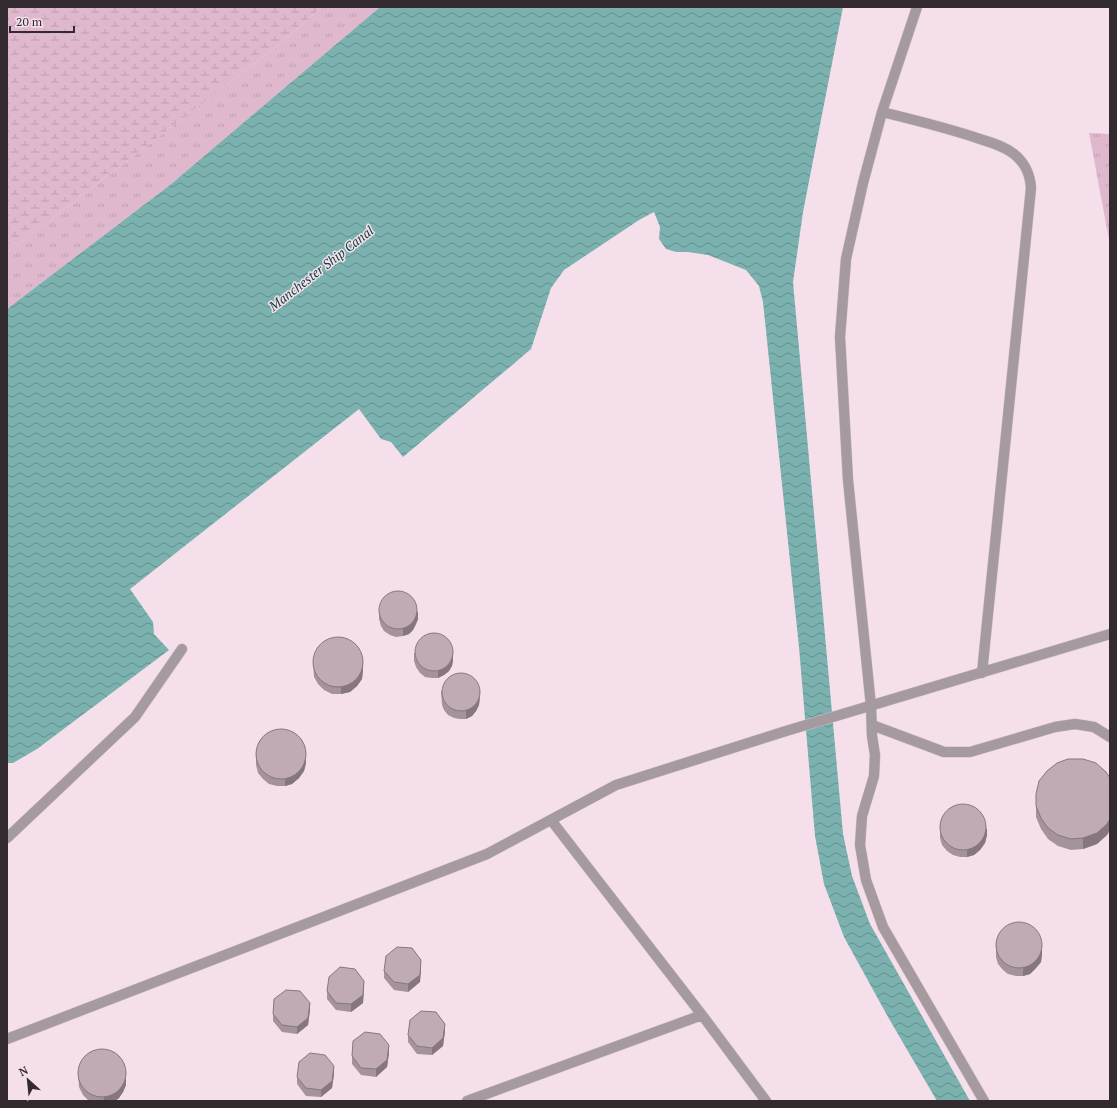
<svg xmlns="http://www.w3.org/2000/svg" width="1117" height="1108" font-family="'PT Serif',serif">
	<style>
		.grass { fill: url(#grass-tufts) }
		.wetland { fill: url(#wetland-marsh) }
		.water { fill: url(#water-waves) }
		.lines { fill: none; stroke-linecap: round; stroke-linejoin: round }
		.service-casing { stroke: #cebbc5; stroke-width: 11 }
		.service { stroke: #a49a9f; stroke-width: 10 }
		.wall { fill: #a4929d }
		.shaded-wall { fill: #86777f }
		.building { fill: #bfaab6; stroke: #86777f }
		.labels { text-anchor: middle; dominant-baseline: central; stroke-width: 3; stroke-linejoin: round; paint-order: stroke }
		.water-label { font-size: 13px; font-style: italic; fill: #104341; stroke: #f5dfeb }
	</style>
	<defs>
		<pattern id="grass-tufts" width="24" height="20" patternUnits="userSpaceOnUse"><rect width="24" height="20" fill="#dfb8ce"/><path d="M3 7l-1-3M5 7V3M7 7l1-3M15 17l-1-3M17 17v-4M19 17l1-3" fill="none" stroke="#c09eb1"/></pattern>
		<pattern id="wetland-marsh" width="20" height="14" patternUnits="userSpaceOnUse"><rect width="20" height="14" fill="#dfb8ce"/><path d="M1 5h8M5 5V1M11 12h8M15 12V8" fill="none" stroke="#c09eb1"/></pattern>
		<pattern id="water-waves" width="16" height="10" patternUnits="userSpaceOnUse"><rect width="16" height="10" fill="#7bb1ae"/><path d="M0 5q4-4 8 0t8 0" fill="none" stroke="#65908e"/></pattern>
	</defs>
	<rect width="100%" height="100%" fill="#f5dfeb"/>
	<!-- grass -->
	<path class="grass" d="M322 7H380L170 185 7 309V253L282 42Z
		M1089 133 1110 134V245Z"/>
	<!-- wetland -->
	<path class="wetland" d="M7 7H322L282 42 7 253Z"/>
	<!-- water -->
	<path class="water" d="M380 7H843L803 212 793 282 843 834 852 876 870 924 970 1101H937L888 1017 844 937 824 884 815 836 799 647 763 302 759 286 746 270 708 255 688 252H676L666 249 659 239 660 227 654 212 639 220 564 270 551 288 531 349 403 457 391 442 381 439 359 409 130 589 153 622 154 634 169 650 37 749 13 763H7V309L170 185Z"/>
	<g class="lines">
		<!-- service casing -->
		<g class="service-casing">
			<path id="service" d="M917 7 882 112 863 183 846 259 840 337 848 480 871 706 872 736 875 755 874 776 862 816 860 845 866 880 883 927 984 1101
				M882 112C915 120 948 128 980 139 992 143 1004 146 1014 154 1025 163 1030 173 1031 188L982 673
				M872 725 944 752H970L1055 727 1075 724 1094 727 1110 737
				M551 820 702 1015 766 1101
				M7 838 135 717 182 649
				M7 1039 487 854 616 785 786 731 1110 634
				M467 1101 702 1015"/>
		</g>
		<!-- service -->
		<use href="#service" class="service"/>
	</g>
	<!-- wall -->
	<path class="wall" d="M379 612 418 619 416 624 413 630 409 634 403 636 396 637 390 635 384 631 381 626 379 619Z
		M414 653 453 660 452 666 449 671 444 675 438 678H432L425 677 420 673 416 667 414 661Z
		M313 660 363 670 362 679 357 686 350 692 341 694H332L324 690 318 684 314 677Z
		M441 691 480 698 479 705 476 711 472 716 466 719H460L454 718 448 715 444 710 442 705Z
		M256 750 306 763 304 771 299 778 292 784 285 786H277L269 784 263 779 258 773 256 765Z
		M1110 778V830L1107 835 1097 844 1083 849 1071 850 1058 846 1048 839 1041 829 1036 817V794Z
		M940 824 987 835 985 843 980 850 974 855 967 857H960L953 855 947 851 942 845 940 838Z
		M996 942 1042 954 1041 962 1036 968 1030 974 1023 976H1016L1008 974 1003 970 998 964 996 957Z
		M421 968 420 982 408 992 394 990 384 978V971Z
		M364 988 363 1003 351 1012 336 1010 327 999V991Z
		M310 1010 308 1025 297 1034 282 1032 273 1021V1014Z
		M445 1031 443 1046 432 1055 417 1054 408 1042V1035Z
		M389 1053 387 1067 376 1077 361 1075 352 1064V1056Z
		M78 1071 126 1085 123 1092 119 1098 115 1101H89L83 1095 79 1087Z
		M334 1074 332 1088 321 1097 306 1096 297 1084V1077Z"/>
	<!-- shaded-wall -->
	<path class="shaded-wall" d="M418 611V619L416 624 413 630 409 634 403 636V629Z
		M453 653V660L452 666 449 671 444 675 438 678V670Z
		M363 663V670L362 679 357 686 350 692 341 694V687Z
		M480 691 479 705 476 711 472 716 466 719V711Z
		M306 755V763L304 771 299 778 292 784 285 786V779Z
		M1110 819V830L1107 835 1097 844 1083 849V838Z
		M987 828V835L985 843 980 850 974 855 967 857V850Z
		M1042 946V954L1041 962 1036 968 1030 974 1023 976V969Z
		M421 960V968L420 982 408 992V984Z
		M364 981V988L363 1003 351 1012V1004Z
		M310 1003V1010L308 1025 297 1034V1027Z
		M445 1024V1031L443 1046 432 1055V1048Z
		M389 1045V1053L387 1067 376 1077V1069Z
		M334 1066V1074L332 1088 321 1097V1090Z
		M126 1070V1085L123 1092 119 1098 115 1101H104V1097Z"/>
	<!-- building -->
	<path class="building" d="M379 610a19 19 0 1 1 38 0a19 19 0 1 1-38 0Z
		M415 652a19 19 0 1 1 38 0a19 19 0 1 1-38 0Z
		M313 662a25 25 0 1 1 50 0a25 25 0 1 1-50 0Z
		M442 692a19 19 0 1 1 38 0a19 19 0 1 1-38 0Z
		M256 754a25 25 0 1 1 50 0a25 25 0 1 1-50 0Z
		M1068 759H1083L1096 763 1106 772 1110 778V819L1107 824 1097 833 1083 838 1071 839 1058 835 1048 828 1041 818 1036 806V794L1039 781 1047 771 1057 763Z
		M940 827a23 23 0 1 1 46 0a23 23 0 1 1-46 0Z
		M996 945a23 23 0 1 1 46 0a23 23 0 1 1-46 0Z
		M397 947 412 948 421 960 420 975 408 984 394 982 384 971 386 956Z
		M340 967 355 969 364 981 363 995 351 1004 336 1003 327 991 329 977Z
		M286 990 300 991 310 1003 308 1018 297 1027 282 1025 273 1014 274 999Z
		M421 1011 436 1012 445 1024 443 1038 432 1048 417 1046 408 1035 410 1020Z
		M365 1032 380 1034 389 1045 387 1060 376 1069 361 1068 352 1056 353 1041Z
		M78 1073a24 24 0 1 1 48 0a24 24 0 1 1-48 0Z
		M310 1053 325 1055 334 1066 332 1081 321 1090 306 1088 297 1077 299 1062Z"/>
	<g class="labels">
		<!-- water labels -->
		<g class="water-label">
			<text transform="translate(321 268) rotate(-38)">Manchester Ship Canal</text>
		</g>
	</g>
	<!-- border -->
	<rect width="1117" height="1108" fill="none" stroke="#322a2e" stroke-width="16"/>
	<!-- north arrow -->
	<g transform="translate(28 1080) rotate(333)" stroke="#f5dfeb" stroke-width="3" paint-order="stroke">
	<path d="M0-3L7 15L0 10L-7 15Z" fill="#322a2e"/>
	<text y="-6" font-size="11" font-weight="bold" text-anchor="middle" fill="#322a2e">N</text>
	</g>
	<!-- scale -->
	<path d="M10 26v6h64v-6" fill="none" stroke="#322a2e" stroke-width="2"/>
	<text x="16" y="26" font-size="12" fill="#322a2e" stroke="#f5dfeb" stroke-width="3" paint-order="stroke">20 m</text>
</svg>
